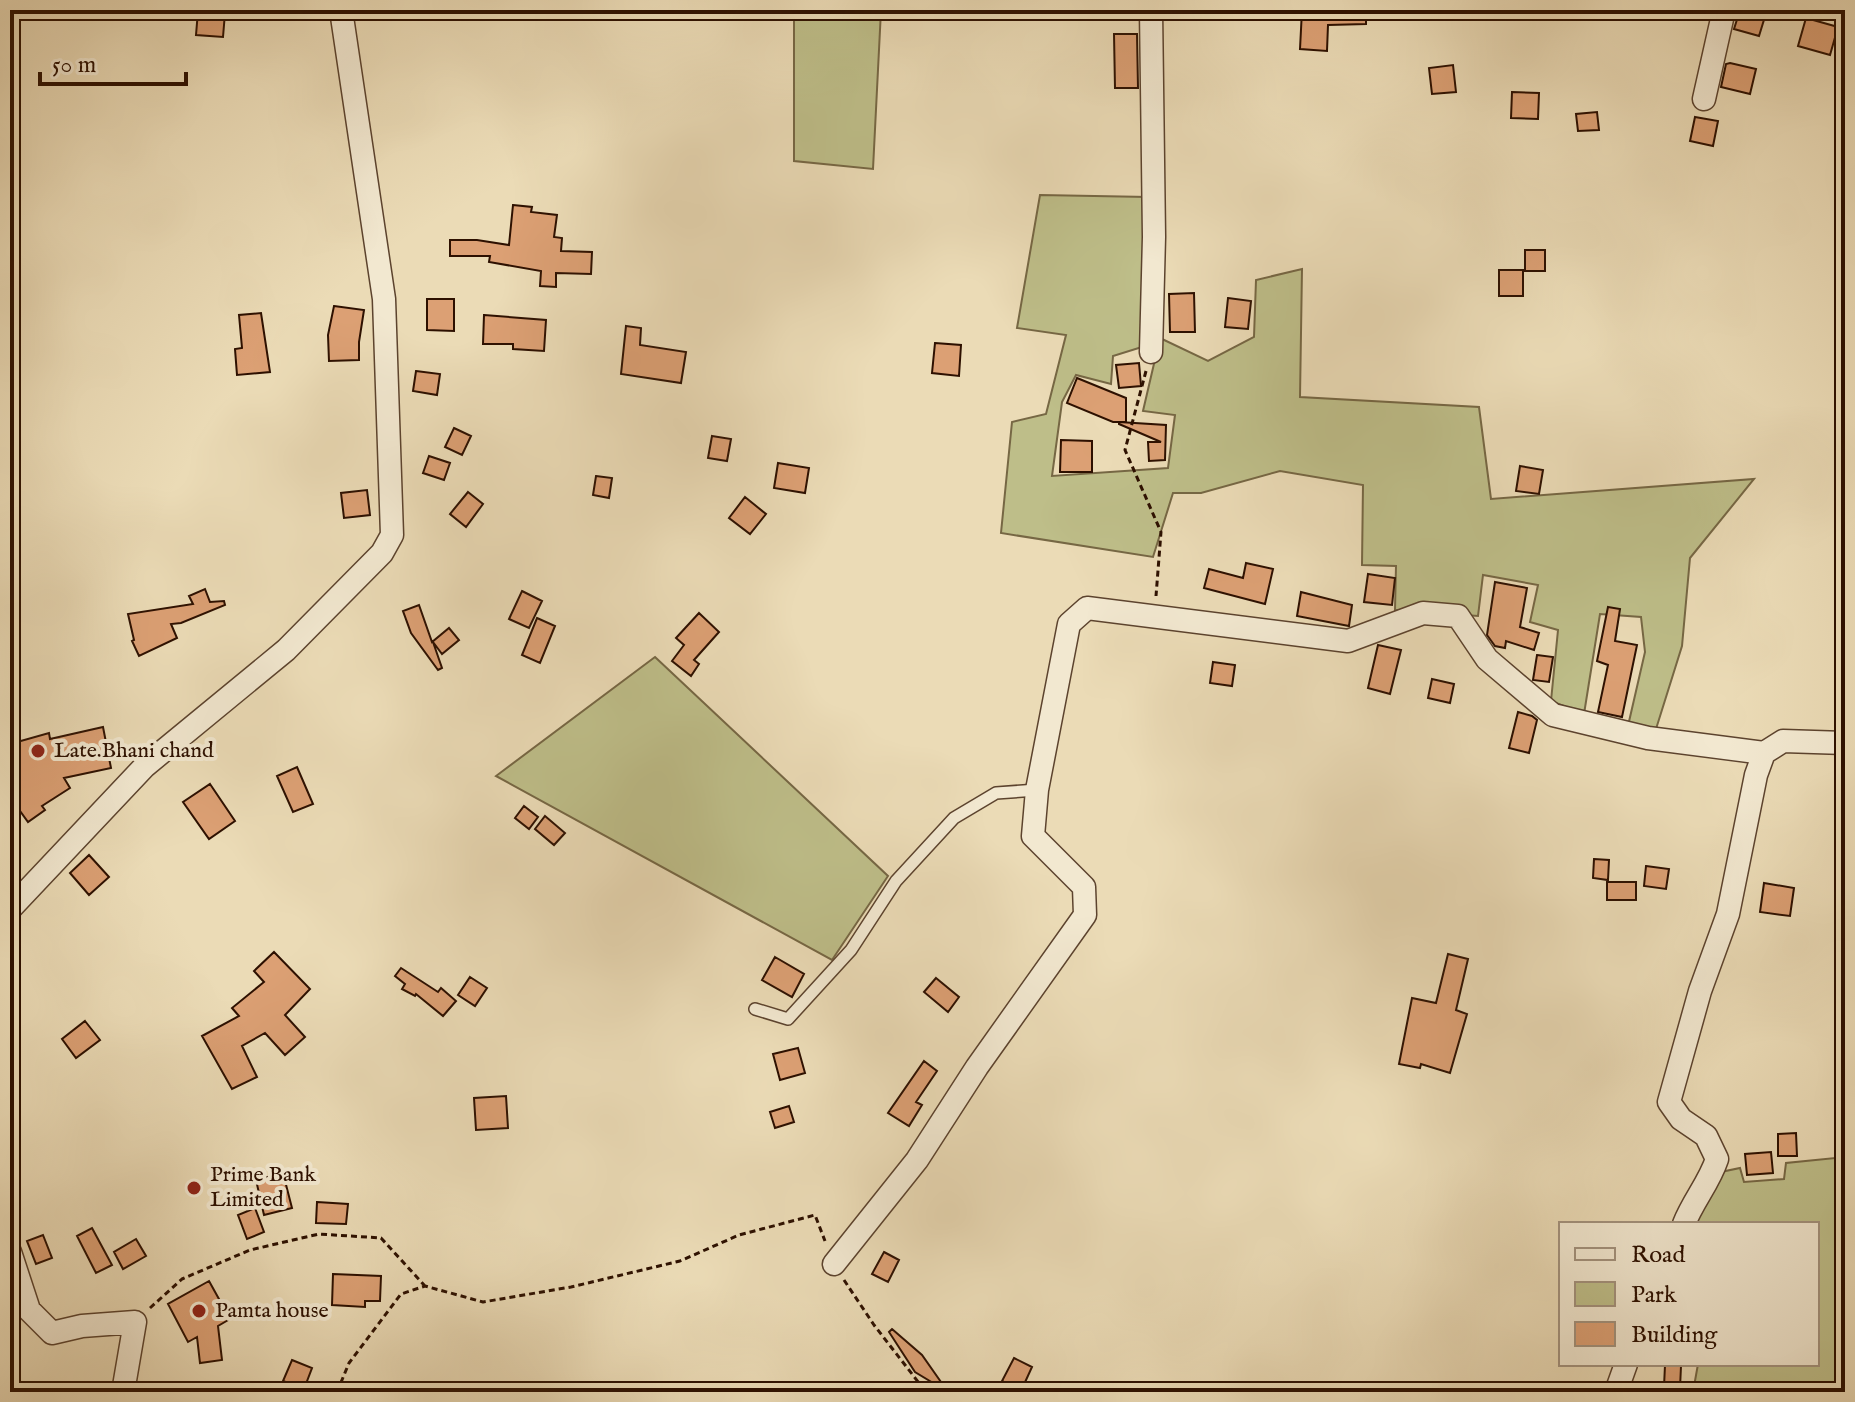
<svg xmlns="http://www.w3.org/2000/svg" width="1855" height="1402" font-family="'IM FELL English',serif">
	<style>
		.green { fill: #bebe89; stroke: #766744; stroke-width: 2 }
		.building { fill: #dca074; stroke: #2d1000; stroke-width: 2 }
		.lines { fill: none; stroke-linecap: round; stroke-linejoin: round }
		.service-casing { stroke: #5c432e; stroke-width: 14 }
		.minor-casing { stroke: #5c432e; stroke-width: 25 }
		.path { stroke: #2d1000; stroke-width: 3; stroke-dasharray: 6 4; stroke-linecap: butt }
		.service { stroke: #f2e8d0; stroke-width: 11 }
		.minor { stroke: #f2e8d0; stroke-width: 22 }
		.poi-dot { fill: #8f2418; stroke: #f2e8d0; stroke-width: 3 }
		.labels { text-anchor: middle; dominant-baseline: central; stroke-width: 8; stroke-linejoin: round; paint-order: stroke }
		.poi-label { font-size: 22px; fill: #2d1000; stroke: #f2e8d0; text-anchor: start }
	</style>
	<rect width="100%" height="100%" fill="#ebdbb6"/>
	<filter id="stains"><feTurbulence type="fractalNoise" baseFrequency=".0025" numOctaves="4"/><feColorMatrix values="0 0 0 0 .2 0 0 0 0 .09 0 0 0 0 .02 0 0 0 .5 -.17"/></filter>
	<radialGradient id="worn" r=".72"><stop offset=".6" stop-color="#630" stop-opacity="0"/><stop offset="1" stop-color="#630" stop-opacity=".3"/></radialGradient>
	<!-- green -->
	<path class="green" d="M794 10H881L873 169 794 161Z
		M1040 195 1148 197 1142 347 1113 356 1111 384 1076 375 1062 402 1052 476 1168 468 1175 415 1143 411 1160 338 1208 361 1254 337 1256 280 1302 269 1300 397 1479 407 1491 499 1754 479 1690 558 1682 646 1656 729 1628 726 1645 652 1641 617 1600 614 1584 714 1551 701 1558 630 1530 622 1538 585 1483 575 1478 616 1395 610 1396 566 1362 565 1363 485 1280 471 1201 493H1173L1153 557 1001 533 1012 422 1046 414 1066 335 1017 328Z
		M655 657 888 876 832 960 496 776Z
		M1845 1157V1392H1693L1698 1364H1817V1224H1692L1721 1172 1740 1168 1744 1182 1784 1179 1786 1163Z"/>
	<!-- building -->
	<path class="building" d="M1302 10H1366V24L1328 25 1327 51 1300 49Z
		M1740 10H1767L1759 36 1734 29Z
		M198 11 225 13 223 37 196 35Z
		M1806 18 1838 27 1830 55 1798 46Z
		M1114 34H1137L1138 88H1115Z
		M1730 63 1756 69 1750 94 1721 87 1726 64Z
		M1453 65 1456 92 1432 94 1429 68Z
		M1512 92 1539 93 1538 119 1511 118Z
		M1597 112 1599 130 1578 131 1576 114Z
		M1695 117 1718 121 1713 146 1690 141Z
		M513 205 532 207 531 212 557 215 554 237 562 238 561 251 592 252 591 274 556 273V287L540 286 541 271 489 262 490 256H450V240H477L509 245Z
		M1525 250H1545V271H1525Z
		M1499 270H1523V296H1499Z
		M1194 293 1195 332H1170L1169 294Z
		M1228 298 1251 301 1248 329 1225 327Z
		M427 299H454V331L427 330Z
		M334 306 364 310 359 342V360L329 361 328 335Z
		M261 313 270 372 237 375 235 349 242 348 239 315Z
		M484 315 546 320 544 351 513 349V344H483Z
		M626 326 641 328 640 345 686 352 681 383 621 374Z
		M935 343 961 345 959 376 932 373Z
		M1139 363 1141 386 1119 388 1116 365Z
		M416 371 440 374 437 395 413 391Z
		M1077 378 1126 398V422H1113L1067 403Z
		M1119 422 1166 425 1165 460 1149 461 1148 442H1161L1119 424Z
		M454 428 471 436 462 455 445 447Z
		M712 436 731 439 727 461 708 458Z
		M1061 440 1092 441V472H1060Z
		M429 456 450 463 444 480 423 473Z
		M778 463 809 468 805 493 774 488Z
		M1520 466 1543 470 1539 494 1516 491Z
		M596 476 612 478 609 498 593 495Z
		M367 490 370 515 344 518 341 493Z
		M468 492 483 504 466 527 450 514Z
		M745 497 766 514 750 534 729 518Z
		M1246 563 1273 569 1265 604 1204 588 1209 569 1243 578Z
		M1368 574 1395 578 1392 605 1364 602Z
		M1495 582 1527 588 1520 627 1539 633 1534 650 1506 641 1505 648 1495 646 1487 635Z
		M205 589 210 602 224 601 225 605 181 623 171 624 177 638 139 656 132 641 134 640 128 614 193 604 189 596Z
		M522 591 542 601 529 628 509 619Z
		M1301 592 1352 605 1349 626 1297 616Z
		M419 605 432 642 449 628 459 640 442 654 433 642 442 668 438 670 411 633 403 611Z
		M1608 607 1620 609 1615 641 1637 645 1622 717 1598 712 1608 665 1597 661Z
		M699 613 719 632 694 660 699 664 691 676 672 661 684 645 676 638Z
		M537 618 555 626 540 663 522 655Z
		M1378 645 1401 650 1390 694 1368 688Z
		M1537 655 1553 657 1549 682 1533 680Z
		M1213 662 1235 665 1232 686 1210 683Z
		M1432 679 1454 684 1450 703 1428 698Z
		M1518 712 1532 716 1537 720 1529 753 1509 748Z
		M103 727 111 768 64 778 70 788 42 806 45 810 28 822 10 797V744L49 733 50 739Z
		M297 767 313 804 293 812 277 776Z
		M210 784 235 821 209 839 183 802Z
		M524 806 538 817 529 829 515 818Z
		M545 816 565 833 554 845 535 829Z
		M89 855 109 877 89 895 70 873Z
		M1594 859 1609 860 1608 880 1593 878Z
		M1646 866 1669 869 1666 889 1644 886Z
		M1607 882H1636V900H1607Z
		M1764 883 1794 888 1790 916 1760 912Z
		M274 952 310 989 285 1015 305 1037 285 1055 265 1033 242 1046 257 1077 232 1089 202 1036 239 1016 232 1008 264 982 254 971Z
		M1448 954 1468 959 1456 1010 1467 1014 1450 1073 1421 1064 1420 1068 1399 1064 1412 998 1436 1003Z
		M775 957 804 974 792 997 762 980Z
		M401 968 438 992 441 988 456 1001 443 1016 416 994 415 996 402 989 405 984 395 976Z
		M470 977 487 988 475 1006 458 995Z
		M936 978 959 997 948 1012 924 992Z
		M85 1021 100 1040 76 1058 62 1039Z
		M798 1048 805 1073 780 1080 773 1054Z
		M924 1061 937 1071 916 1102 922 1105 909 1126 888 1113Z
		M506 1096 508 1128 476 1130 474 1098Z
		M789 1106 794 1122 775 1128 770 1112Z
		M1796 1133 1797 1156H1778V1134Z
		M1771 1152 1773 1173 1747 1175 1745 1154Z
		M283 1173 292 1208 264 1215 256 1180Z
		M317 1202 348 1204 346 1224 316 1223Z
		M255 1208 264 1232 247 1239 238 1215Z
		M92 1228 112 1265 96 1273 77 1236Z
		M43 1235 52 1258 36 1264 27 1241Z
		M136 1239 146 1256 123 1269 114 1252Z
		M884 1252 899 1260 888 1282 872 1274Z
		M333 1274 381 1276 380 1301H365V1307L332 1305Z
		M209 1281 230 1319 218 1326 222 1360 200 1363 197 1337 188 1342 168 1304Z
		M892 1329 922 1355 948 1392 915 1372 889 1332Z
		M1014 1358 1032 1367 1021 1391 1002 1381Z
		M292 1360 312 1368 304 1389 283 1381Z
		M1665 1365 1681 1366 1680 1388 1664 1387Z"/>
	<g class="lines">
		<!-- service casing -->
		<g class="service-casing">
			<path id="service" d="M755 1009 788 1019 851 950 896 881 954 818 996 793 1037 790"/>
		</g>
		<!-- minor casing -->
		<g class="minor-casing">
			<path id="minor" d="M1151 10 1154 237 1151 352
				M1704 99 1724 10
				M10 909 145 766 286 650 382 553 392 535 384 299 341 10
				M1684 1224C1693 1201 1709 1183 1717 1159L1706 1136 1681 1119 1669 1102 1700 991 1728 914 1756 775 1764 753 1783 741 1845 743
				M10 1252 29 1310 52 1333 82 1326 135 1322 123 1392
				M834 1264 917 1160 977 1067 1085 915 1084 887 1033 836 1037 790 1069 624 1087 608 1348 641 1423 613 1458 616 1487 659 1553 715 1648 738 1764 753
				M1616 1392 1626 1364"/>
		</g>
		<!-- path -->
		<path class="path" d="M1146 371 1125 450 1161 532 1156 596
			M844 1280 874 1325 926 1392
			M150 1308 182 1279 250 1250 319 1234 381 1238 425 1286
			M337 1392 349 1363 401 1294 425 1286 483 1302 571 1287 680 1261 739 1235 815 1215 825 1241"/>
		<!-- service -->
		<use href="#service" class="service"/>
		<!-- minor -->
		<use href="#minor" class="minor"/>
	</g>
	<!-- markers -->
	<g class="poi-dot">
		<circle cx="38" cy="751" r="8"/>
		<circle cx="194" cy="1188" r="8"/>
		<circle cx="199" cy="1311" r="8"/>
	</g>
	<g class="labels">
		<!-- poi labels -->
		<g class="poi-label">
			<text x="54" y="751">Late.Bhani chand</text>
			<text x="210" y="1175">Prime Bank<tspan x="210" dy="25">Limited</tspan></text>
			<text x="215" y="1311">Pamta house</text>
		</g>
	</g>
	<!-- margin -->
	<rect width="1855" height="1402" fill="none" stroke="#ebdbb6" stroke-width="40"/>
	<rect x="12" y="12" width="1831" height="1378" fill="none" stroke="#2d1000" stroke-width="4"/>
	<rect x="20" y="20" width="1815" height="1362" fill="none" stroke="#2d1000" stroke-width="2"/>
	<!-- legend -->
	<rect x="1559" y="1222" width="260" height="144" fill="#f2e8d0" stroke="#a3927d" stroke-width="2"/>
	<rect x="1575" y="1248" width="40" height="12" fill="#f2e8d0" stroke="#a3927d" stroke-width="2"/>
	<text x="1631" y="1262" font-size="24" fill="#2d1000">Road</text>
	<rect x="1575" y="1282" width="40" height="24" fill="#bebe89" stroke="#a3927d" stroke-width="2"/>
	<text x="1631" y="1302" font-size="24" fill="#2d1000">Park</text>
	<rect x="1575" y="1322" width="40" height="24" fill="#dca074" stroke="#a3927d" stroke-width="2"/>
	<text x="1631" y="1342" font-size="24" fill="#2d1000">Building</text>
	<!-- scale -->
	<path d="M40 72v12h146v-12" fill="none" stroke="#2d1000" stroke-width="4"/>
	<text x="52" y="72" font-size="24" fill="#2d1000" stroke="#f2e8d0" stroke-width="6" paint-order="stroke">50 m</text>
	<rect width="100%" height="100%" filter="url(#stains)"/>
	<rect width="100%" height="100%" fill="url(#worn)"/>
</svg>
